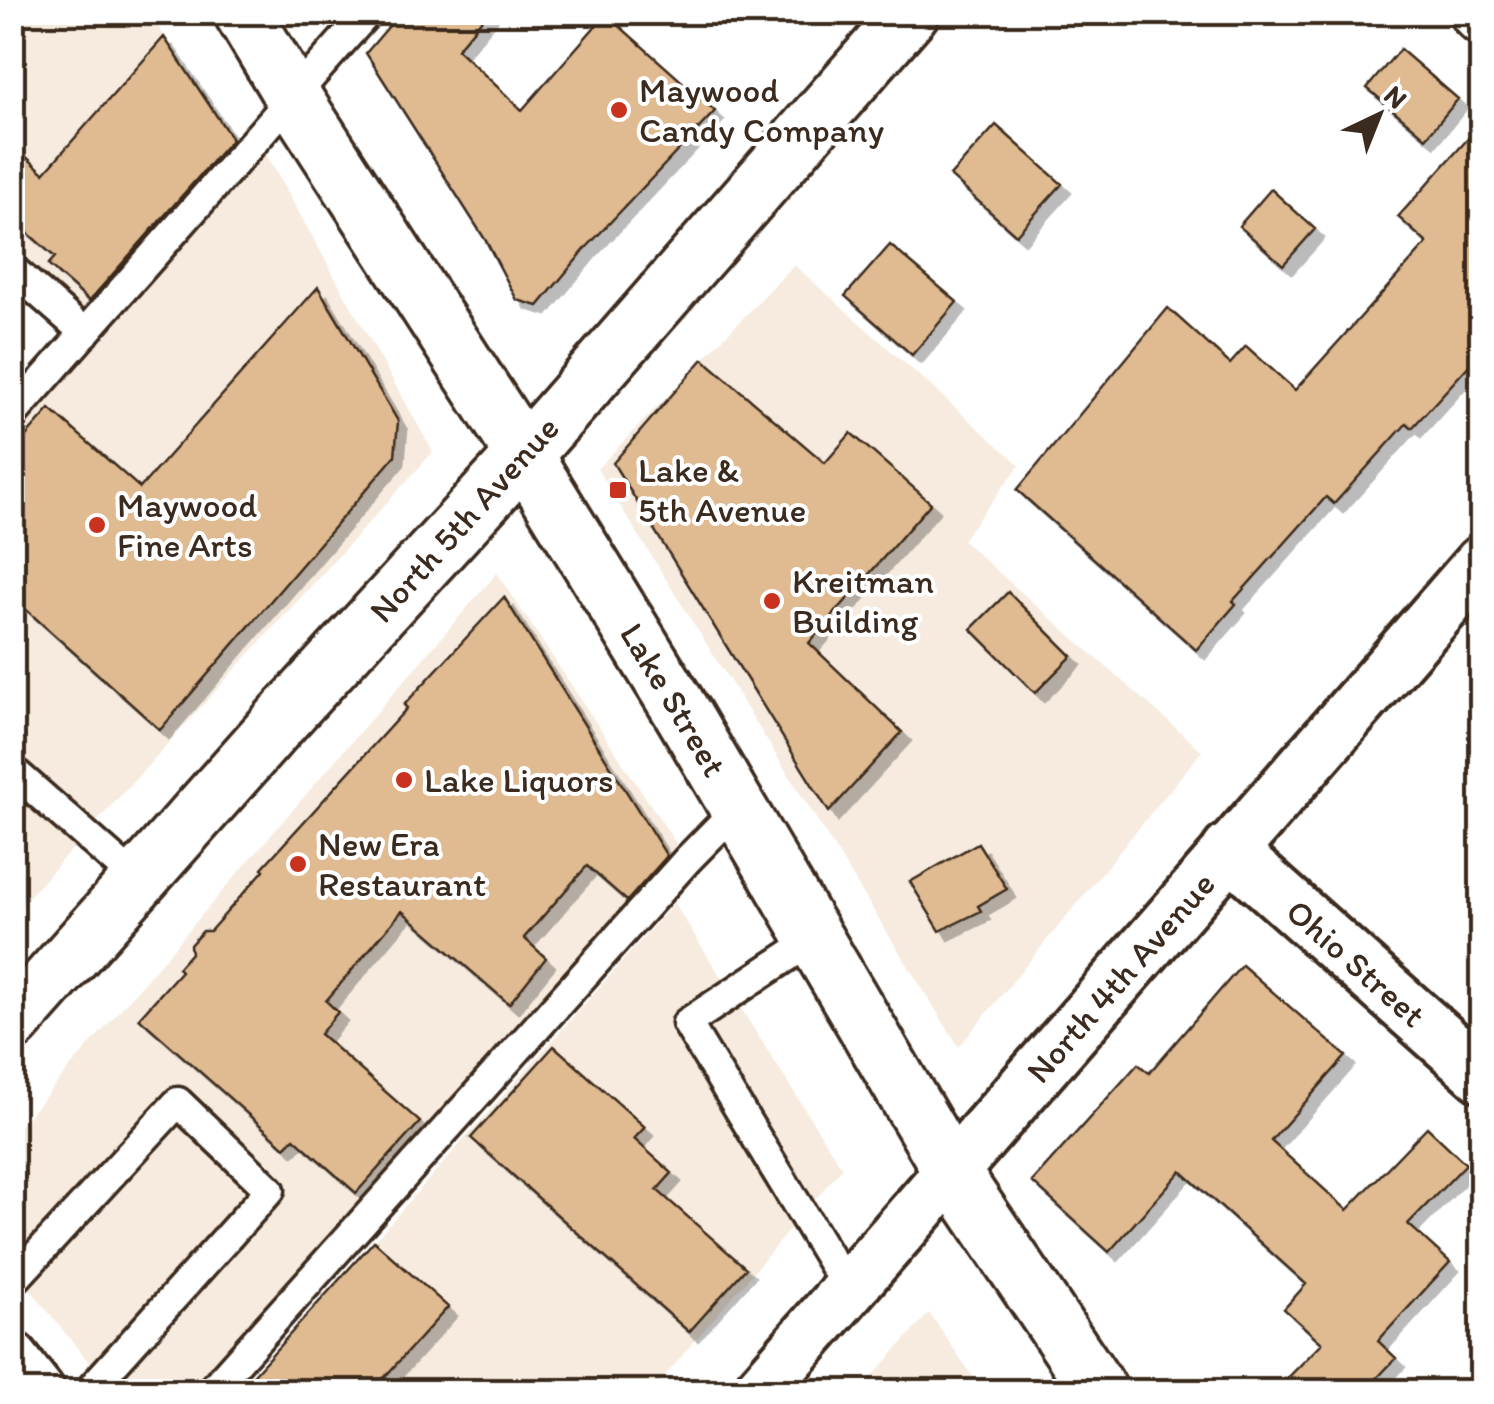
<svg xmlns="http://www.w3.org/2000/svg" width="1494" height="1404" font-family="Itim,sans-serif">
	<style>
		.built { fill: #f6ebde }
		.building { fill: #e0bb91; stroke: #3b2a1e; stroke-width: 2.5; filter: url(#shadow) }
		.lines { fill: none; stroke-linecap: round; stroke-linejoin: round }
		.service-casing { stroke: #3b2a1e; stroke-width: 35 }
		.minor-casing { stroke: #3b2a1e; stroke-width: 60 }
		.tertiary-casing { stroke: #3b2a1e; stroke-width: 62 }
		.secondary-casing { stroke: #3b2a1e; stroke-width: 62 }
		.service { stroke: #fff; stroke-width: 28 }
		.minor { stroke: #fff; stroke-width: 52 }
		.tertiary { stroke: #fff; stroke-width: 55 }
		.secondary { stroke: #fff; stroke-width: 55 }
		.poi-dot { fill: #c8321e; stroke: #fff; stroke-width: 4 }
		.labels { text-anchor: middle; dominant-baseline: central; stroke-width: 8; stroke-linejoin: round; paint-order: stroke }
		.poi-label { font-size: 35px; fill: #3b2a1e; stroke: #fff; text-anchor: start }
		.street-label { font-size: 35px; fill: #3b2a1e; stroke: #fff }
	</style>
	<defs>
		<filter id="shadow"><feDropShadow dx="9" dy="9" stdDeviation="0" flood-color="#0004"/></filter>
	</defs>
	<rect width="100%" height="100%" fill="#fff"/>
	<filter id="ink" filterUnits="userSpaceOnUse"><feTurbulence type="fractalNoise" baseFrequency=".01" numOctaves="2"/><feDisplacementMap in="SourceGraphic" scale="20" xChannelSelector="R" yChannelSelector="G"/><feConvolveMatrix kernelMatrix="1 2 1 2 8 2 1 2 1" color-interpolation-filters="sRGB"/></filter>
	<g filter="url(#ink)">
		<!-- built -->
		<path class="built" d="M12 13H149L240 150 91 318 13 246Z
			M262 147 433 452 13 914V432Z
			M794 265 1020 465 962 540 1202 751 959 1047 597 469Z
			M497 573 687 860 210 1391H112L13 1268V1134Z
			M674 903 842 1168 652 1391 240 1392Z
			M929 1313 983 1391H860Z"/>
		<!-- building -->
		<path class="building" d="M401 12H488L457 49 522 110 606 14 715 111 587 247 538 306 517 300 486 241 366 53Z
			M164 37 232 139 89 301 48 265 55 257 12 219V144L44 173Z
			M1400 49 1458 99 1426 138 1367 88Z
			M1482 123V351L1412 428 1407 423 1334 504 1326 497 1233 601 1236 604 1196 650 1017 490 1168 308 1230 364 1246 346 1295 390 1427 243 1398 217Z
			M996 125 1062 184 1016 235 950 176Z
			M1271 189 1315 229 1283 265 1239 226Z
			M890 245 957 302 912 355 845 296Z
			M318 287 398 421 395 456 160 730 12 597V452L50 409 140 488Z
			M703 359 825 463 851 433 931 503 809 643 902 732 829 812 613 463Z
			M1008 592 1072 656 1035 693 971 629Z
			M504 597 667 856 627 901 587 866 524 938 546 958 509 1004 402 911 326 1001 338 1012 320 1034 420 1122 356 1193 294 1138 285 1147 139 1018 181 971 178 968 191 953 190 945 203 931H210L264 870 262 868 407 708 404 705Z
			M978 843 1007 889 978 906 981 911 940 931 910 882Z
			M1242 965 1346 1056 1271 1141 1347 1210 1427 1127 1466 1164 1408 1224 1450 1262 1378 1341 1396 1358 1364 1392H1274L1322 1343 1284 1309 1306 1284 1181 1171 1109 1252 1032 1182 1138 1064 1149 1073Z
			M554 1046 645 1127 634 1139 672 1173 657 1190 746 1268 689 1332 471 1138Z
			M374 1241 448 1307 371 1392H238Z"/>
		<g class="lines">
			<!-- service casing -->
			<g class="service-casing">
				<path id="service" d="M12 269 85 333
					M12 415 368 12
					M12 770 138 881
					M814 939 687 1023 848 1289
					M12 1282 178 1102 270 1190 88 1392
					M210 1392 687 860 738 808"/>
			</g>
			<!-- minor casing -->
			<g class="minor-casing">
				<g id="minor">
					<path d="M1476 12 1482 18"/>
					<path id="s1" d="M1229 850 1482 1075"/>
					<path d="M12 1359 38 1392"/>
					<path id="s2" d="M759 1392 1482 562"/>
				</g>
			</g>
			<!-- tertiary casing -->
			<g class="tertiary-casing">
				<path id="tertiary" d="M524 455 911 12"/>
			</g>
			<!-- secondary casing -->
			<g class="secondary-casing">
				<g id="secondary">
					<path id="s3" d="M242 12 293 97 524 455 684 716 950 1169 1100 1392"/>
					<path d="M12 1023 282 719 524 455"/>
				</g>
			</g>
			<!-- service -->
			<use href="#service" class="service"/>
			<!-- minor -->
			<use href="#minor" class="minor"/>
			<!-- tertiary -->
			<use href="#tertiary" class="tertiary"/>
			<!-- secondary -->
			<use href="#secondary" class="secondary"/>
		</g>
	</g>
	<!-- markers -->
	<g class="poi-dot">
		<circle cx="619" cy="110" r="10"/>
		<rect x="608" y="480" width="20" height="20" rx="5"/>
		<circle cx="97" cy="525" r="10"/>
		<circle cx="772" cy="601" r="10"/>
		<circle cx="404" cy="780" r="10"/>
		<circle cx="298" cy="864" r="10"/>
	</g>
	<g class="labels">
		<!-- poi labels -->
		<g class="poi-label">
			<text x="639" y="90">Maywood<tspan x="639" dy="40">Candy Company</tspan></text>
			<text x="638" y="470">Lake &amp;<tspan x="638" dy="40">5th Avenue</tspan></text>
			<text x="117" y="505">Maywood<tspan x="117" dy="40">Fine Arts</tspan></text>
			<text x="792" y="581">Kreitman<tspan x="792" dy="40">Building</tspan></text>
			<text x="424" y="780">Lake Liquors</text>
			<text x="318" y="844">New Era<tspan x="318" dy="40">Restaurant</tspan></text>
		</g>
		<!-- street labels -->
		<g class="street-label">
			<text transform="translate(464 519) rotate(-48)">North 5th Avenue</text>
			<text stroke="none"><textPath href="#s3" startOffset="812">Lake Street</textPath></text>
			<text stroke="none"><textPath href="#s1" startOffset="170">Ohio Street</textPath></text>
			<text stroke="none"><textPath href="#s2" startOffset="550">North 4th Avenue</textPath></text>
		</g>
	</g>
	<!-- margin -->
	<rect width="1494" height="1404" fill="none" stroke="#fff" stroke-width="50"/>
	<rect x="25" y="25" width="1444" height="1354" fill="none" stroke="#3b2a1e" stroke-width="4" filter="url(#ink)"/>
	<!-- north arrow -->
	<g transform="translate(1379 115) rotate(43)" stroke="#ffffff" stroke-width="8" paint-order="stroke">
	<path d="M0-8L18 38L0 25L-18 38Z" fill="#3b2a1e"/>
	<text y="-15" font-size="28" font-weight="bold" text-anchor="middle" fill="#3b2a1e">N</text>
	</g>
</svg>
